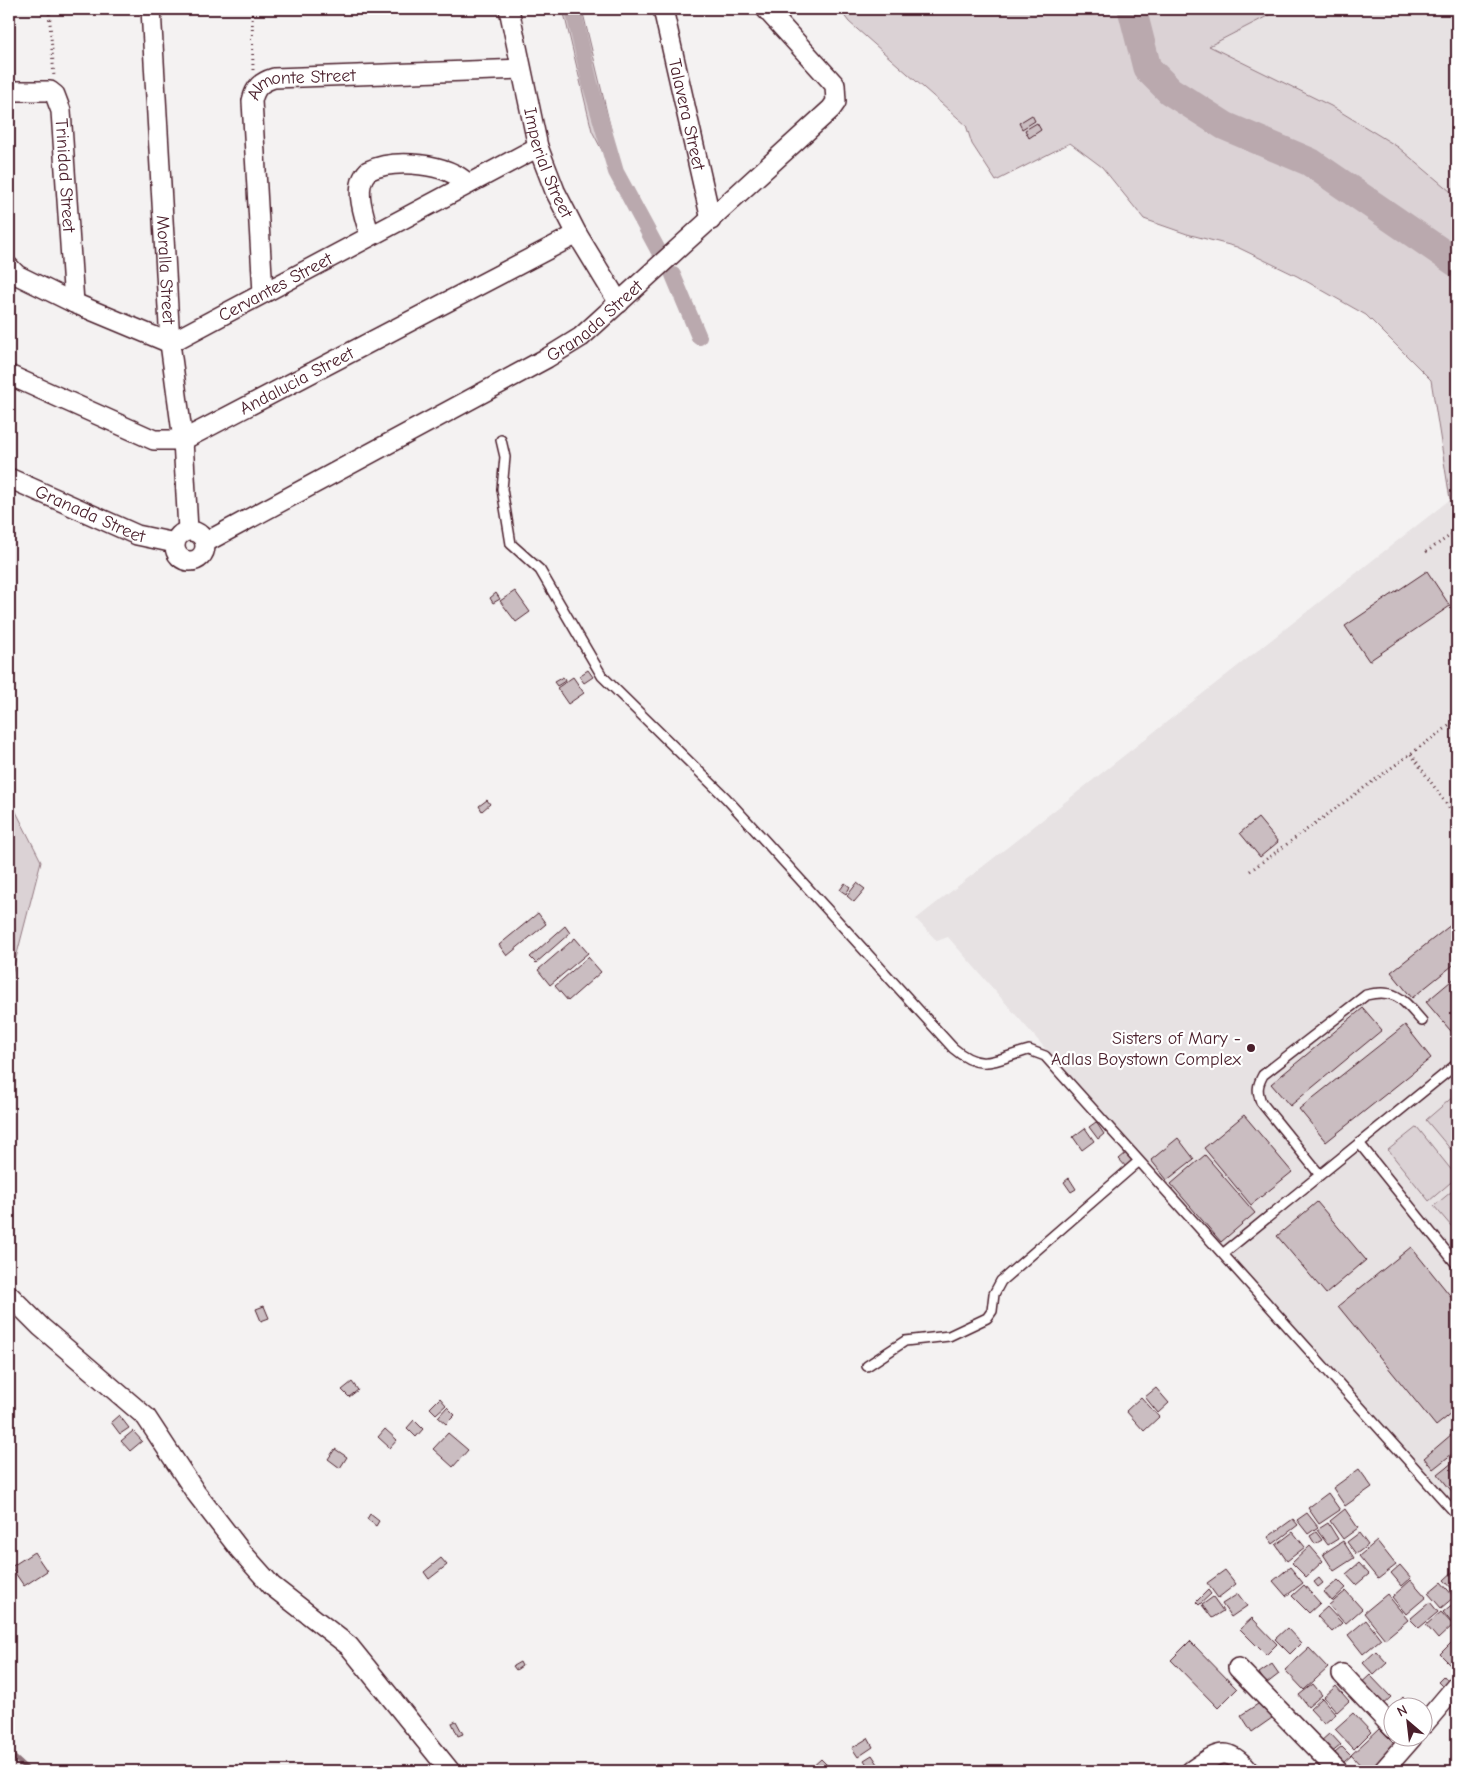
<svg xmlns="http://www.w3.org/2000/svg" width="1466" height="1780" font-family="'Comic Neue',sans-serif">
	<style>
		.built { fill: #e7e2e3 }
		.green { fill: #dbd2d5; stroke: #927880 }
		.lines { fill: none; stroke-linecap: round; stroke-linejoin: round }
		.stream { stroke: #8d727a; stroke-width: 5 }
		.canal { stroke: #baa9ae; stroke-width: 16 }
		.river { stroke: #baa9ae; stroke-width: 29 }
		.building { fill: #cabdc1; stroke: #4a1f2b }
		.service-casing { stroke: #4a1f2b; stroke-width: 12 }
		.minor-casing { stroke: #4a1f2b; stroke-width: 22 }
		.path { stroke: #4a1f2b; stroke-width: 3; stroke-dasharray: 1 4; stroke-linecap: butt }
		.service { stroke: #fff; stroke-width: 9 }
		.minor { stroke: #fff; stroke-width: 19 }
		.poi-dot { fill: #4a1f2b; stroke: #fff; stroke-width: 2 }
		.labels { text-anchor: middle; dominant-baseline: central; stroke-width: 4.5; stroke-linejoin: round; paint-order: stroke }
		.street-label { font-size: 18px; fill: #4a1f2b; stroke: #fff }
		.poi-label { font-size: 18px; fill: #4a1f2b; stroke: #fff; text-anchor: end }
	</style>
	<rect width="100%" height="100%" fill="#f4f2f2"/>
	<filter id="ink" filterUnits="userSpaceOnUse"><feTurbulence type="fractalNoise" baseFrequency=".02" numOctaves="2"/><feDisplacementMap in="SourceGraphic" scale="10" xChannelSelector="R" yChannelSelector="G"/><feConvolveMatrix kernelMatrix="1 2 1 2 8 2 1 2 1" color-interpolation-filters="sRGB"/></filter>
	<g filter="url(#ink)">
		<!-- built -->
		<path class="built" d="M1281 9H1457V197L1208 46Z
			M1457 494V1511L1138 1155 948 937 937 941 916 919Z"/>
		<!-- green -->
		<path class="green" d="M563 9H582L621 171 662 247 655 253 592 131Z
			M839 9H1281L1209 46 1331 106 1398 147 1457 197V494L1450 499 1431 380 1366 315 1297 276 1237 247 1187 234 1144 219 1102 167 1070 143 996 181 972 144 966 125 849 22Z
			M9 798 41 861 9 985Z
			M1455 1095 1457 1097V1157L1426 1120Z
			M1417 1127 1457 1177 1429 1201 1388 1150Z
			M1457 1187V1233L1434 1206Z"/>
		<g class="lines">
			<!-- stream -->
			<path class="stream" d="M9 1753 29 1771"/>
			<!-- canal -->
			<path class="canal" d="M573 9 590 83 616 172 658 250
				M673 275 699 337"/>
			<!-- river -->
			<path class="river" d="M1132 9 1147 68 1170 91 1225 126 1310 162 1457 263"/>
		</g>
		<!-- building -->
		<path class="building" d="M1032 115 1035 121 1022 129 1019 123Z
			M1037 123 1041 130 1029 138 1025 130Z
			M1427 571 1450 606 1369 661 1345 626Z
			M515 591 530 612 516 622 500 601Z
			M496 593 500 599 493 603 490 598Z
			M588 670 593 677 584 683 579 676Z
			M563 677 565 681 557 686 554 682Z
			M573 677 584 693 568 704 557 688Z
			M487 800 490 804 482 811 479 806Z
			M1258 818 1278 842 1260 857 1240 833Z
			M845 883 850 887 846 894 840 890Z
			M857 883 865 889 854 902 847 896Z
			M538 913 546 924 507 956 499 945Z
			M1452 924 1457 931V962L1412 998 1391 972Z
			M565 926 570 933 536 963 530 957Z
			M575 938 588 953 550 985 538 970Z
			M588 957 601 972 568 1001 555 986Z
			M1457 976V1036L1456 1037 1426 1002Z
			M1363 1008 1382 1030 1290 1106 1271 1084Z
			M1405 1025 1431 1058 1326 1142 1299 1109Z
			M1244 1115 1292 1172 1251 1205 1204 1148Z
			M1096 1122 1104 1134 1098 1139 1089 1127Z
			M1085 1128 1094 1141 1082 1150 1073 1137Z
			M1178 1138 1194 1159 1167 1180 1151 1160Z
			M1126 1153 1134 1162 1127 1168 1119 1159Z
			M1205 1155 1255 1213 1221 1242 1171 1184Z
			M1069 1178 1076 1189 1071 1192 1064 1182Z
			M1317 1202 1366 1260 1326 1294 1277 1236Z
			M1411 1247 1457 1304V1409L1436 1426 1338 1306Z
			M264 1306 269 1318 261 1321 256 1309Z
			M352 1382 358 1390 349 1397 342 1390Z
			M1156 1388 1169 1403 1158 1413 1145 1397Z
			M1141 1397 1159 1417 1144 1431 1126 1411Z
			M440 1398 446 1405 436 1414 430 1408Z
			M447 1407 455 1415 446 1424 438 1417Z
			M119 1415 129 1428 120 1434 111 1422Z
			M414 1420 423 1429 416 1437 407 1428Z
			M385 1429 397 1440 390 1448 378 1437Z
			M133 1431 142 1441 130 1451 121 1441Z
			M448 1433 468 1450 453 1467 433 1449Z
			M1452 1434 1457 1441V1450L1433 1469 1424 1458Z
			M335 1449 347 1457 340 1468 328 1459Z
			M1457 1459V1498L1438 1474Z
			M1359 1469 1372 1487 1345 1506 1333 1488Z
			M1328 1493 1340 1510 1319 1524 1308 1508Z
			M1345 1509 1358 1528 1343 1539 1330 1521Z
			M1307 1513 1318 1527 1308 1534 1297 1520Z
			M370 1514 379 1521 376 1526 367 1519Z
			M1293 1519 1298 1525 1273 1544 1268 1537Z
			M1328 1523 1338 1539 1328 1545 1317 1530Z
			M1293 1532 1305 1547 1287 1561 1276 1545Z
			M1316 1532 1322 1540 1315 1544 1310 1536Z
			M1359 1533 1368 1545 1356 1554 1347 1542Z
			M1343 1541 1354 1558 1334 1571 1323 1554Z
			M1377 1541 1396 1565 1378 1579 1359 1556Z
			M1310 1546 1323 1561 1306 1577 1292 1563Z
			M34 1552 47 1571 24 1586 11 1567Z
			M441 1558 447 1565 429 1579 424 1572Z
			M1359 1563 1369 1574 1356 1585 1346 1574Z
			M1400 1565 1411 1578 1402 1586 1391 1573Z
			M1290 1567 1303 1583 1286 1596 1273 1581Z
			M1457 1568V1594L1444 1580Z
			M1225 1570 1236 1584 1218 1598 1207 1583Z
			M1319 1578 1323 1583 1318 1587 1314 1582Z
			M1338 1580 1346 1588 1332 1601 1324 1592Z
			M1411 1580 1426 1597 1406 1614 1392 1597Z
			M1441 1582 1454 1597 1441 1608 1428 1593Z
			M1304 1585 1320 1603 1309 1613 1292 1596Z
			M1208 1590 1211 1594 1199 1605 1196 1602Z
			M1346 1591 1362 1609 1345 1624 1329 1605Z
			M1238 1594 1247 1606 1231 1617 1222 1604Z
			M1387 1594 1408 1620 1385 1639 1364 1613Z
			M1213 1597 1223 1611 1212 1618 1202 1605Z
			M1430 1602 1438 1612 1419 1628 1410 1619Z
			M1455 1602 1457 1606 1456 1628 1443 1612Z
			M1327 1607 1342 1623 1332 1632 1317 1616Z
			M1441 1612 1453 1625 1438 1639 1426 1625Z
			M1252 1618 1277 1644 1266 1655 1240 1629Z
			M1366 1620 1381 1639 1363 1654 1348 1635Z
			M1287 1628 1301 1643 1290 1654 1275 1639Z
			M1455 1639 1457 1642V1661L1452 1666 1440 1654Z
			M1190 1641 1237 1689 1218 1708 1171 1660Z
			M1309 1648 1328 1668 1304 1690 1285 1670Z
			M1376 1651 1387 1663 1374 1675 1363 1663Z
			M520 1662 522 1666 516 1670 513 1666Z
			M1272 1664 1279 1674 1266 1684 1259 1673Z
			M1370 1675 1391 1697 1378 1709 1357 1687Z
			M1444 1676 1449 1682 1443 1687 1438 1682Z
			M1313 1684 1322 1695 1308 1707 1299 1695Z
			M1336 1686 1349 1701 1337 1712 1324 1697Z
			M1403 1697 1413 1708H1394V1723L1385 1715Z
			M1322 1698 1336 1714 1324 1724 1310 1709Z
			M1261 1702 1272 1718 1252 1732 1241 1715Z
			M1353 1713 1371 1732 1354 1749 1335 1729Z
			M456 1721 463 1734 458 1736 452 1723Z
			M1379 1729 1399 1749 1376 1771H1366L1351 1755Z
			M1330 1733 1341 1745 1330 1754 1320 1742Z
			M868 1738 873 1747 858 1757 852 1748Z
			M1342 1747 1351 1756 1337 1768 1329 1758Z
			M872 1755 880 1767 871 1771 864 1760Z
			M821 1759 828 1766 823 1771H814L811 1768Z"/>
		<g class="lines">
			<!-- service casing -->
			<g class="service-casing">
				<path id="service" d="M501 440 505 457 502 489 511 544 540 570 602 676 726 798 953 1048C983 1074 997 1058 1029 1050L1045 1056 1457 1515
					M1359 1143 1457 1265
					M1320 1175 1261 1102C1257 1091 1257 1086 1263 1075L1366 995C1397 988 1403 1000 1422 1021
					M1225 1252 1457 1064
					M867 1366 905 1341 949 1336 987 1318 992 1311 994 1294 1001 1281 1138 1162"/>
			</g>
			<!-- minor casing -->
			<g class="minor-casing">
				<g id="minor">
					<path id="s1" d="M151 9 170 343 183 440 188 530"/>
					<path id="s2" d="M509 9 538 147 555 191 577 234 619 303"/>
					<path id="s3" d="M663 9 711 220"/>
					<path id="s4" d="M9 91H50L55 95 61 111 74 303"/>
					<path d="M370 236C365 217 352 187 368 171 395 158 447 163 468 184"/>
					<path id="s5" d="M9 267 17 275 74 303 170 343 538 147"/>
					<path id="s6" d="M263 293 252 101C255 87 261 82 274 78L521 69"/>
					<path id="s7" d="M9 375 154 440H183L577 234"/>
					<path id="s8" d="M9 478 137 535 175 543"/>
					<circle cx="190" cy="546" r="15"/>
					<path id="s9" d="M206 542 547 358 581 337 831 109 836 102 835 85 766 9"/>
					<path d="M9 1295 41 1327 146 1417 196 1493 240 1550 272 1586 349 1646 450 1771"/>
					<path d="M1238 1668 1338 1771"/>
					<path d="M1342 1674 1394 1729"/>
					<path d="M1424 1724 1457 1685"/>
					<path d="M1191 1771C1216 1754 1226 1743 1249 1771"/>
					<path d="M1383 1771 1412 1738"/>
				</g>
			</g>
			<!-- path -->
			<path class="path" d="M49 9 54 77
				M252 9 253 71
				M1426 552 1457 531
				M1411 754 1457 819
				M1250 871 1457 720"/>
			<!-- service -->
			<use href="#service" class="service"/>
			<!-- minor -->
			<use href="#minor" class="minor"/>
		</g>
	</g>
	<!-- markers -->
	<circle class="poi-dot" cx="1251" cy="1048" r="5"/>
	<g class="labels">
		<!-- street labels -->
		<g class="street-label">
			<text stroke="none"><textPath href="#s6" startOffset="251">Almonte Street</textPath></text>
			<text stroke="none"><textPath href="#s3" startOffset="108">Talavera Street</textPath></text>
			<text stroke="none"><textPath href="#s2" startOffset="159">Imperial Street</textPath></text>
			<text stroke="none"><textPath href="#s4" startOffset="129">Trinidad Street</textPath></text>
			<text stroke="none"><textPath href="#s1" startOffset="261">Moralla Street</textPath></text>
			<text stroke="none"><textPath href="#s5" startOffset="298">Cervantes Street</textPath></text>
			<text stroke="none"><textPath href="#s9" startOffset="448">Granada Street</textPath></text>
			<text stroke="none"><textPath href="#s7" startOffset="316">Andalucia Street</textPath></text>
			<text stroke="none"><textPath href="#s8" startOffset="89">Granada Street</textPath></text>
		</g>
		<!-- poi labels -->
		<g class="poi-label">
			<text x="1241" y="1038">Sisters of Mary -<tspan x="1241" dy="21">Adlas Boystown Complex</tspan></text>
		</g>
	</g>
	<!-- margin -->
	<rect width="1466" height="1780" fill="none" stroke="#fff" stroke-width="30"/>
	<rect x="15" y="15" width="1436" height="1750" fill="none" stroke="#4a1f2b" stroke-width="2" filter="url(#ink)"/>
	<!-- north arrow -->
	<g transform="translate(1408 1722) rotate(332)"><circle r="24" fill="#ffffff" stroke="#b7a5aa"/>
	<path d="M0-4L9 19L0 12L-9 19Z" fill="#4a1f2b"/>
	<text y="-8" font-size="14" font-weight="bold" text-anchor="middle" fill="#4a1f2b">N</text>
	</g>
</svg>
